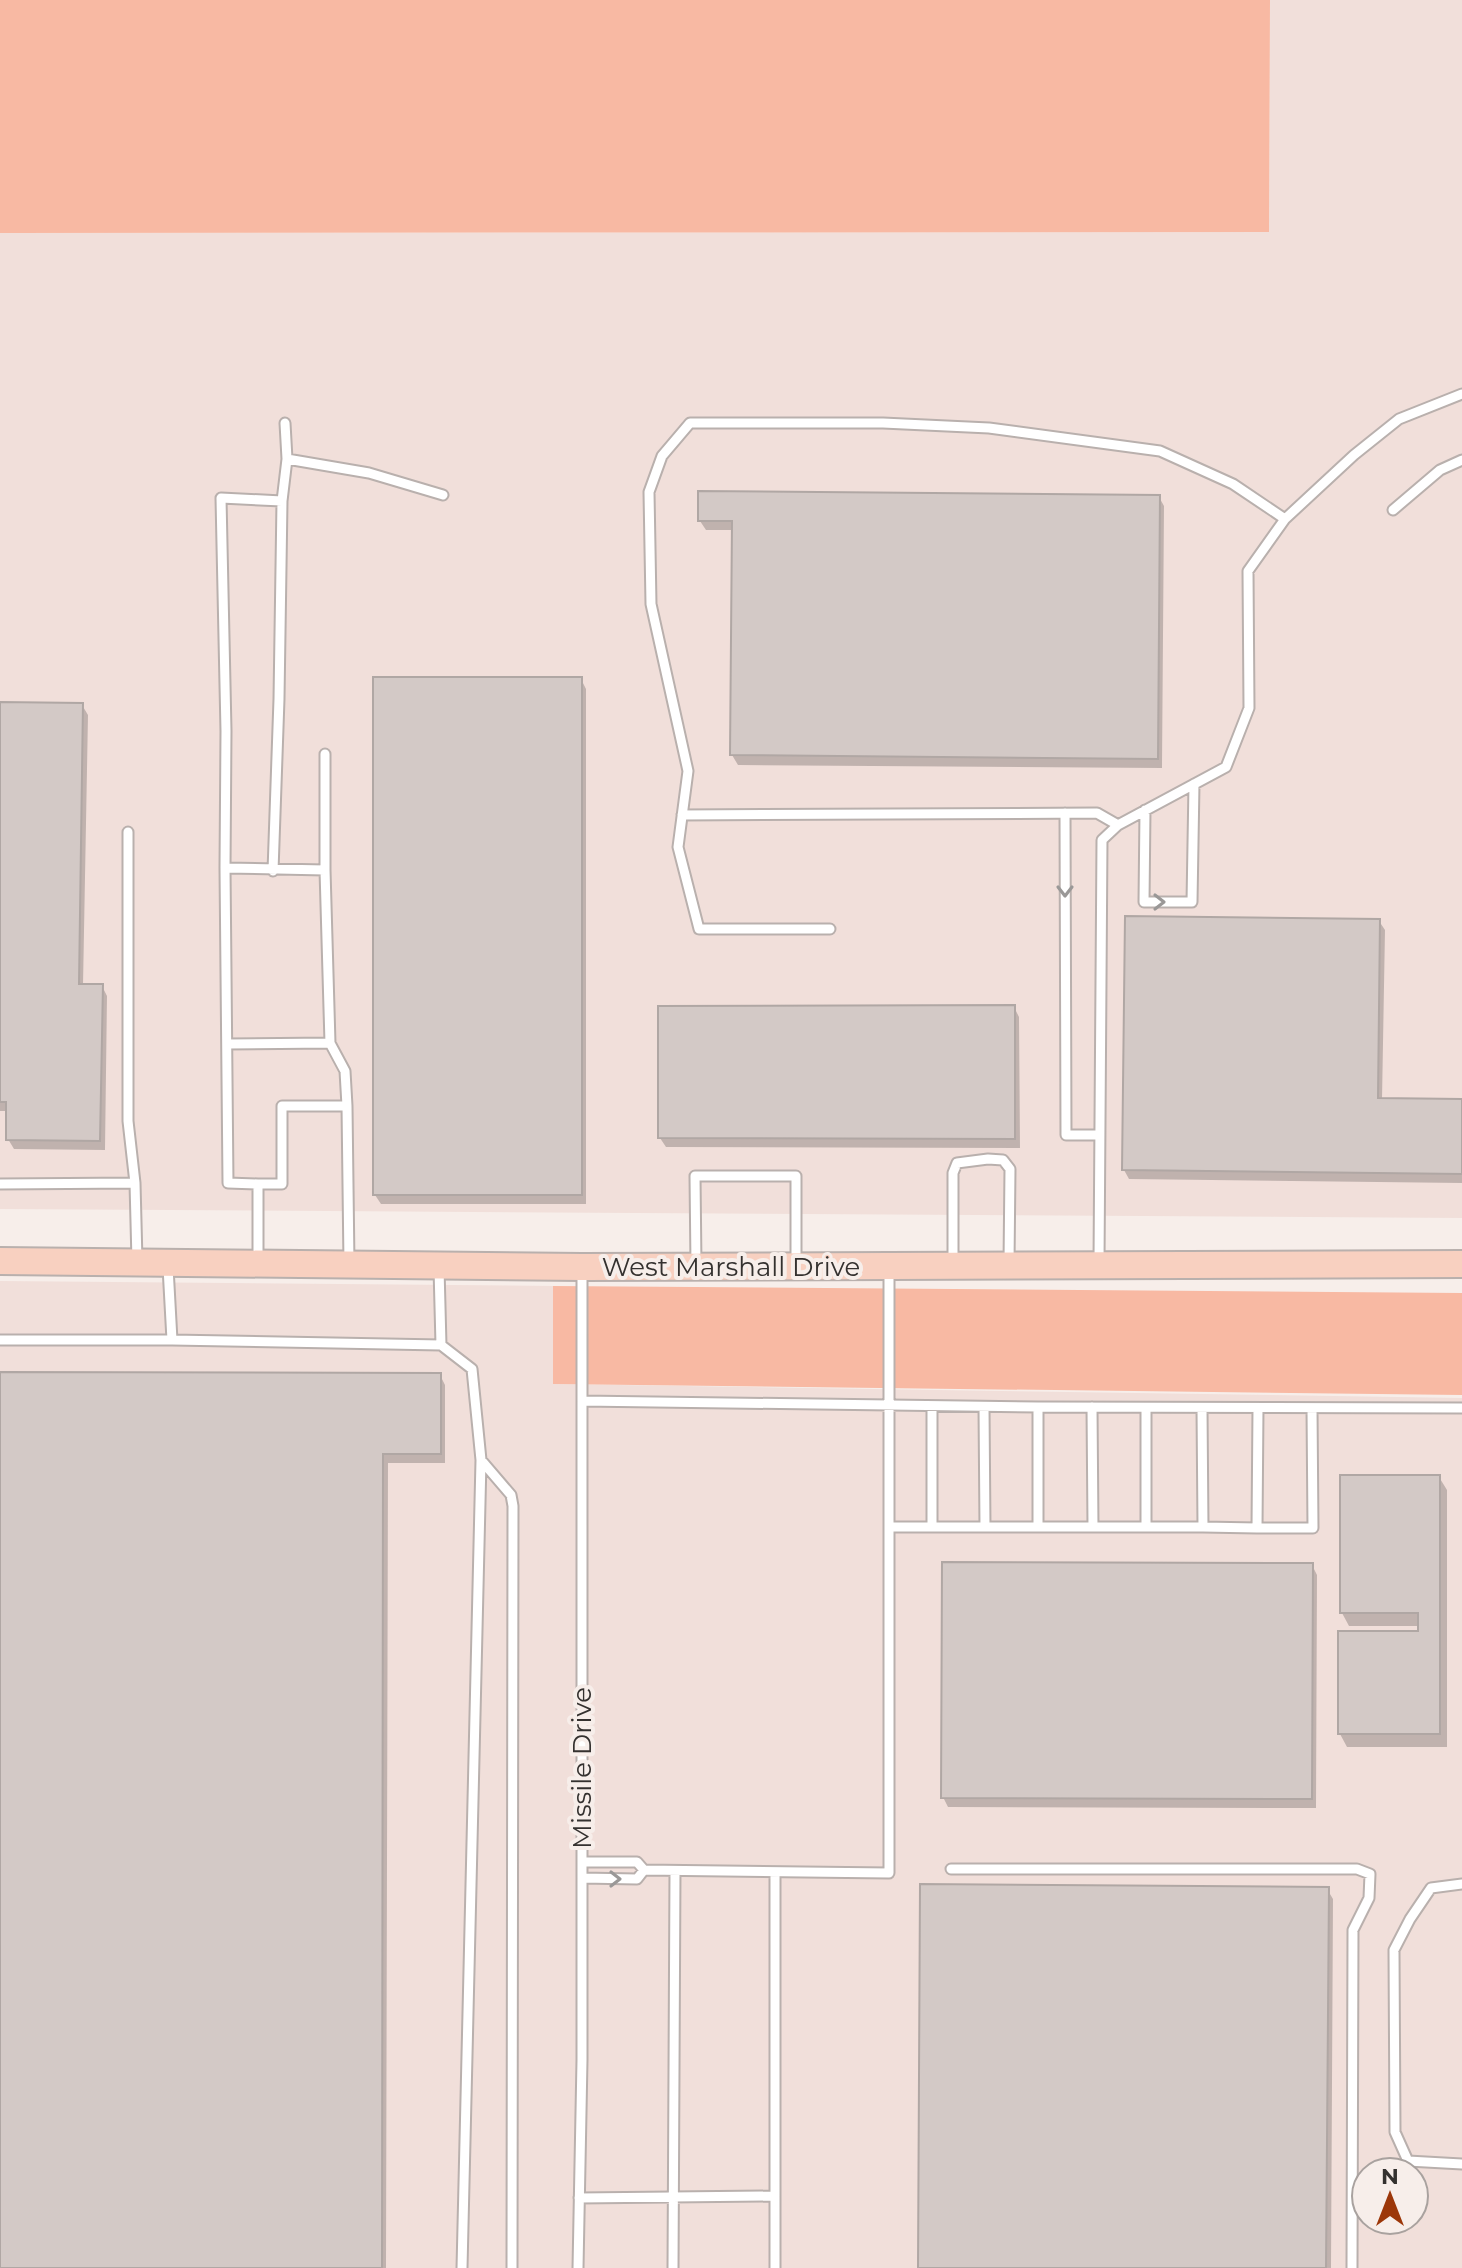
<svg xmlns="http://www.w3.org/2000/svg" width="1462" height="2268" font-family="Montserrat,sans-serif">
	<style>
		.built { fill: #f1dfda; fill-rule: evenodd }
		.green { fill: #f8b9a3 }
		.shadow { fill: #0003 }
		.building { fill: #d3c9c6; stroke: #b0a7a4; stroke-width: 2 }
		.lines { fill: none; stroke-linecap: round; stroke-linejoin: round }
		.lane-casing { stroke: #b9b0ad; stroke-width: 13 }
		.secondary-casing { stroke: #b9b0ad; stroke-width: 30 }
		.lane { stroke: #fff; stroke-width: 9 }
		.secondary { stroke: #f8d0c0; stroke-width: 26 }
		.oneway { stroke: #9a9897 }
		.labels { text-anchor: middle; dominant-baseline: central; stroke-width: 8; stroke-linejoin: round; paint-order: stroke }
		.street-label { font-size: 26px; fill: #34312f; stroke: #f7eeea }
	</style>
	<rect width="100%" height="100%" fill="#f7eeea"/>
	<!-- built -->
	<path class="built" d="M1270 0H1462V1218L0 1209V233L1269 232Z
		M0 1281 553 1286V1384L1462 1398V2268H0ZM1366 2172H1414V2220H1366Z"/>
	<!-- green -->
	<path class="green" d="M0 0H1270L1269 232 0 233Z
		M553 1286 1462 1293V1395L553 1384Z"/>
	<!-- shadow -->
	<path class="shadow" d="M1159 497 1164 506 1162 768 738 765 732 755 734 530H706L700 521Z
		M581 679 586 689V1204H381L375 1195Z
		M0 704 82 705 88 715 83 986H102L107 996 105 1150 14 1149 8 1139V1111H0Z
		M1379 921 1385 930 1382 1100 1462 1101V1183L1129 1179 1124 1170Z
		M1014 1007 1019 1017 1020 1148 666 1147 660 1138Z
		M0 1374 440 1375 445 1385V1463H388L386 2268H0Z
		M1439 1477 1447 1490V1747H1347L1340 1734 1420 1633V1626H1349L1342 1613Z
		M1312 1565 1317 1575 1316 1808 948 1807 943 1797Z
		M1327 1889 1333 1899 1331 2268H920Z"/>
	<!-- building -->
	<path class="building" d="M698 491 1160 495 1158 759 730 755 732 521H698Z
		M373 677H582V1195H373Z
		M0 702 83 703 79 984H103L100 1141 6 1140V1102H0Z
		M1125 916 1380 919 1378 1098 1462 1099V1174L1122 1170Z
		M1015 1005V1139L658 1138V1006Z
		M0 1372 441 1373V1454H383L382 2268H0Z
		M1340 1475H1440V1734H1338V1631H1418V1613H1340Z
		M942 1562 1313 1563 1312 1799 941 1798Z
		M920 1884 1329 1887 1326 2268H918Z"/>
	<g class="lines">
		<!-- lane casing -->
		<g class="lane-casing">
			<path id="lane" d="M287 459 369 473 443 495
				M282 501 287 459 285 423
				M1393 510 1440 470 1462 460
				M325 754V870
				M1145 810 1144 902H1192L1194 784
				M1065 813 1066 1135H1100
				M682 815 1097 813 1118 825
				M128 832V1121L135 1183
				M225 868 226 731 221 498 282 501 279 699 273 871
				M830 929H699L678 847 688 771 651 604 649 492 662 456 690 423H883L989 428 1160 451 1233 484 1285 519
				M330 1043 345 1071 347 1106
				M228 1044 330 1043 325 870 225 868 228 1183 258 1184V1260
				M0 1184 135 1183 137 1261
				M258 1184H282V1106H347L349 1264
				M1099 1262 1102 840 1118 825 1226 767 1249 708 1248 571 1285 519 1354 455 1399 419 1462 394
				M953 1264V1173L957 1163 988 1159 1003 1160 1010 1169 1009 1263
				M696 1265 695 1176H796V1266
				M168 1267 172 1340
				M439 1268 441 1345
				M0 1340H172L441 1345 472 1369 481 1460 462 2268
				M582 1401 1038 1407 1462 1408
				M984 1407 985 1527
				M1092 1407 1093 1527
				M1146 1408V1527
				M1258 1408 1257 1528H1313L1312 1408
				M481 1460 511 1495 513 1506 512 2268
				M889 1527H1203L1202 1408
				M932 1527V1406
				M1038 1527V1407
				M1203 1527 1257 1528
				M582 1862H637L644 1870 889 1873V1267
				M951 1869H1357L1370 1874 1369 1898 1353 1930 1352 2268
				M775 1872V2268
				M582 1878 637 1879 644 1870
				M1462 1884 1431 1888 1410 1919 1394 1950 1395 2132 1408 2161 1462 2164
				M579 2198 775 2196
				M578 2268 582 2060V1270
				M673 2268 675 1871"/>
		</g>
		<!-- secondary casing -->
		<g class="secondary-casing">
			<path id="secondary" d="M0 1261 582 1267 1462 1264"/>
		</g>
		<!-- lane -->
		<use href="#lane" class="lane"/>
		<!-- secondary -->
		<use href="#secondary" class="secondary"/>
	</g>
	<!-- one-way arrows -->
	<defs><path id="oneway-chevron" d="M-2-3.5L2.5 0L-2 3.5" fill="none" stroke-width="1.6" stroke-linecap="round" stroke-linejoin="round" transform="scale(2)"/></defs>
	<g class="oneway">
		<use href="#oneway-chevron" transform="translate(1065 891) rotate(90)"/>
		<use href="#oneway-chevron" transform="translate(1159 902)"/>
		<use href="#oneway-chevron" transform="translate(615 1879)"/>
	</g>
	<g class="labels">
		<!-- street labels -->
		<g class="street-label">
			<text x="731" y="1267">West Marshall Drive</text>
			<text transform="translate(582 1768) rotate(-90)">Missile Drive</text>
		</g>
	</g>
	<!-- north arrow -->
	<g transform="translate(1390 2196)"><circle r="38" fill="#f7eeea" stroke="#a9a29f" stroke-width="2"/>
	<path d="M0-6L14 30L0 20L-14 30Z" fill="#9c3709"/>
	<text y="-12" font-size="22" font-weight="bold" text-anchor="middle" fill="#34312f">N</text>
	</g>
</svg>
